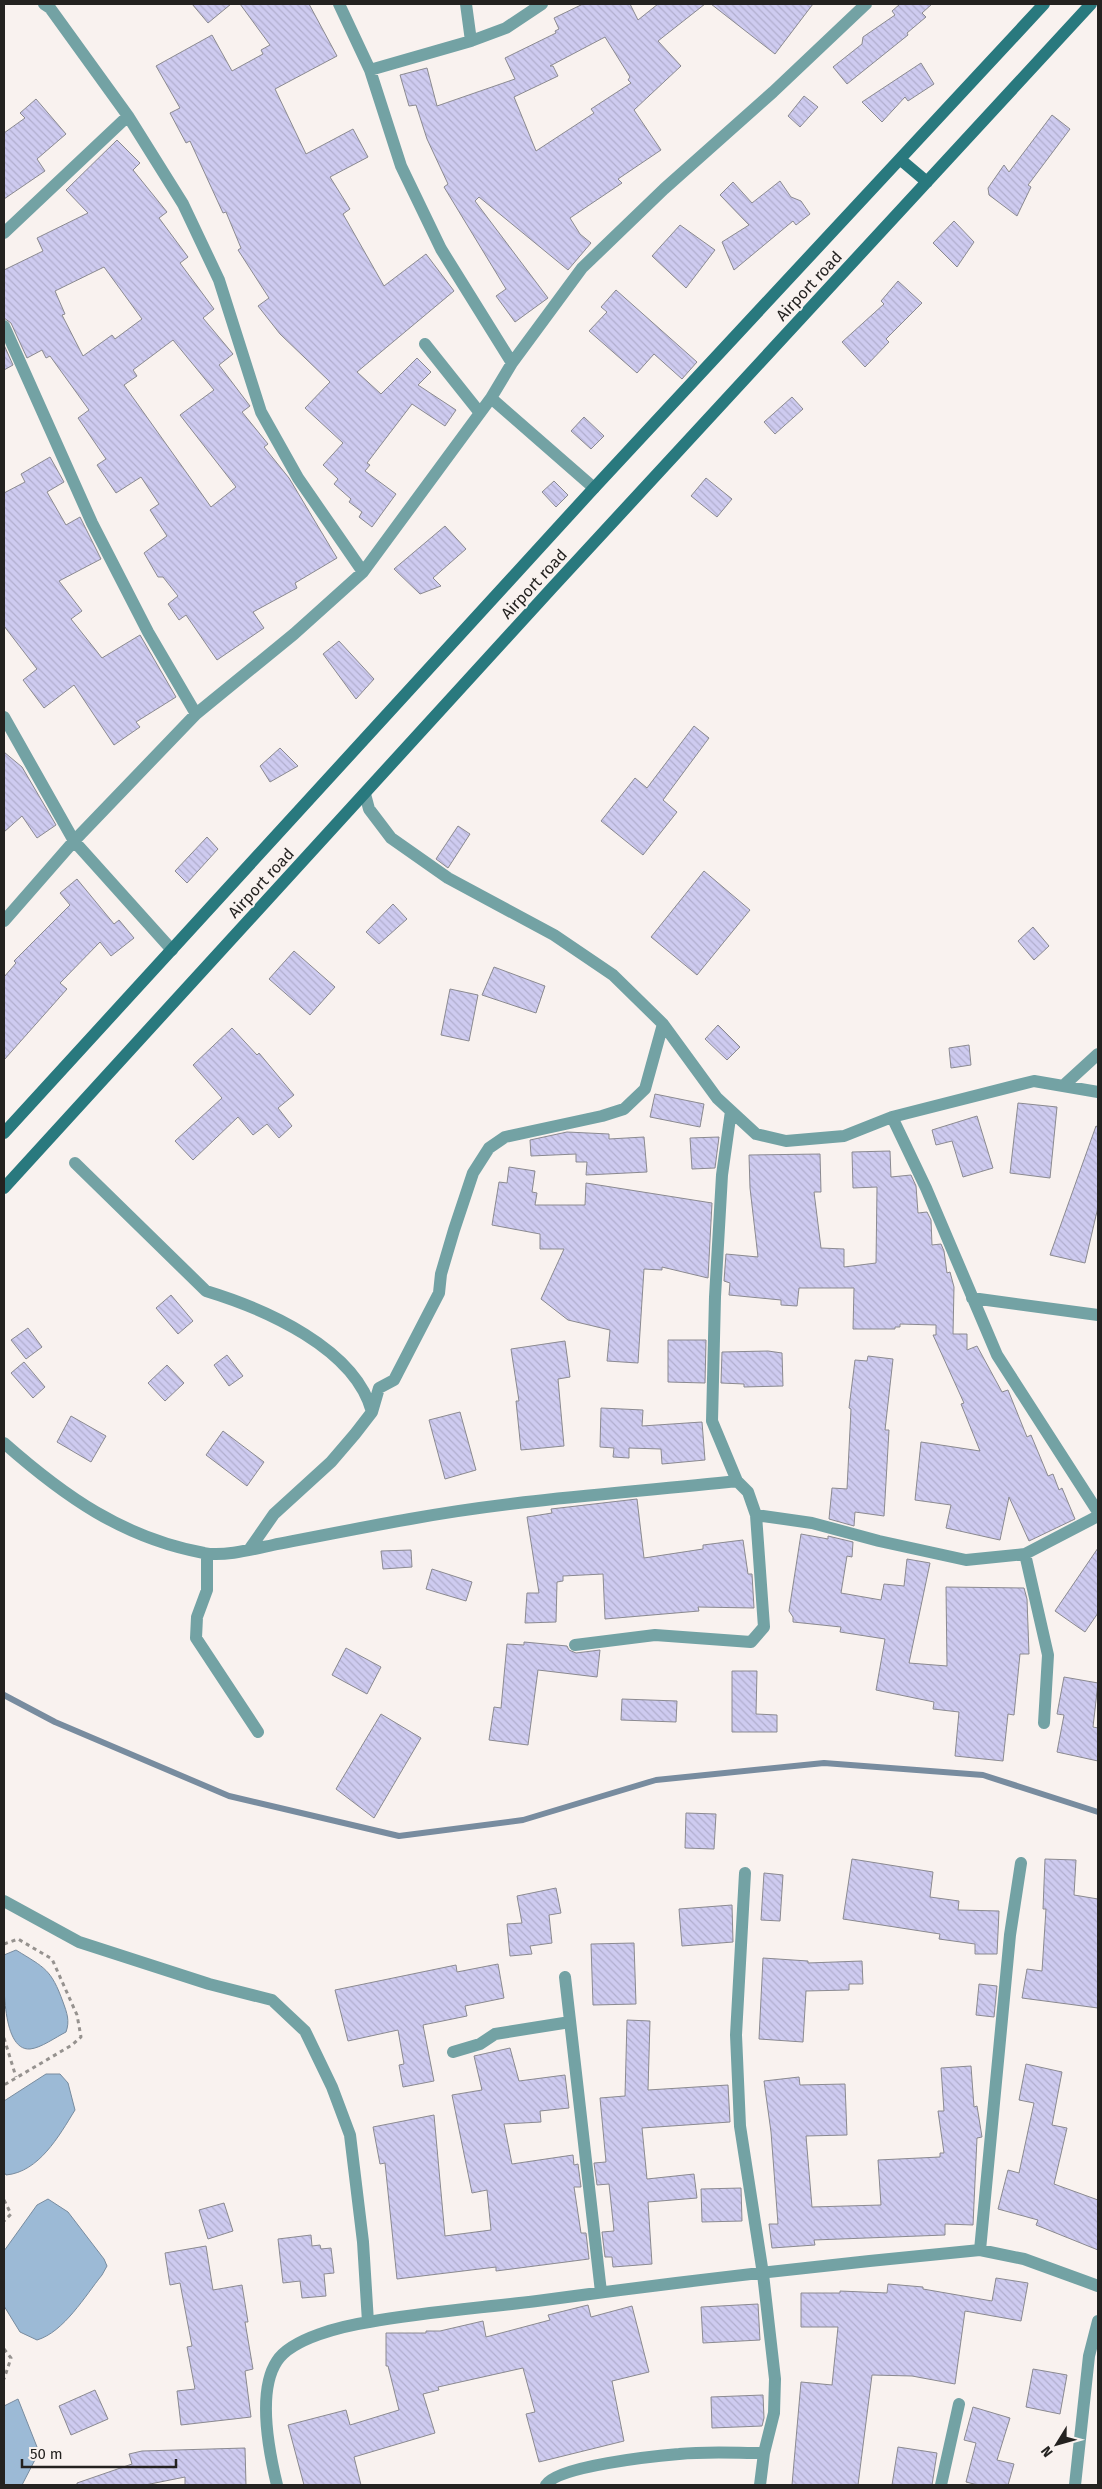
<svg xmlns="http://www.w3.org/2000/svg" width="1102" height="2489" font-family="'Fira Sans',sans-serif">
	<style>
		.water { fill: #9cbad6; stroke: #788c9f }
		.lines { fill: none; stroke-linecap: round; stroke-linejoin: round }
		.stream { stroke: #788c9f; stroke-width: 6 }
		.building { fill: url(#building-back-hatch); stroke: #8b8a90; fill-rule: evenodd }
		.path { stroke: #96928f; stroke-width: 3; stroke-dasharray: 4 4; stroke-linecap: butt }
		.street { stroke: #73a2a4; stroke-width: 12 }
		.secondary { stroke: #29797e; stroke-width: 12 }
		.labels { text-anchor: middle; dominant-baseline: central; stroke-width: 4; stroke-linejoin: round; paint-order: stroke }
		.street-label { font-size: 16px; fill: #242220; stroke: #f9f2ef }
	</style>
	<defs>
		<pattern id="building-back-hatch" width="6" height="6" patternUnits="userSpaceOnUse" patternTransform="scale(1.25)"><rect width="6" height="6" fill="#cecbf0"/><path d="M-1 5l2 2M0 0l6 6M5-1l2 2" fill="none" stroke="#b1aece"/></pattern>
	</defs>
	<rect width="100%" height="100%" fill="#f9f2ef"/>
	<!-- water -->
	<path class="water" d="M16 1950C45 1968 51 1969 63 2002 67 2013 70 2021 66 2032 56 2037 41 2048 30 2049 0 2051 4 1973 4 1955Z
		M46 2074H60L68 2083 75 2110C59 2136 39 2172 6 2175L4 2172V2101Z
		M48 2199 68 2212 104 2259 107 2266 102 2275C85 2296 64 2332 37 2340L20 2332 4 2306V2251L37 2205Z
		M18 2399 39 2452 22 2485H4V2406Z"/>
	<g class="lines">
		<!-- stream -->
		<path class="stream" d="M4 1695 55 1722 229 1796 399 1836 523 1820 656 1780 824 1763 983 1775 1098 1812"/>
	</g>
	<!-- building -->
	<path class="building" d="M192 4H231L208 23Z
		M240 4H309L337 56 275 89 306 154 353 129 368 157 330 177 350 209 343 214 384 286 426 254 454 291 357 372 381 394 417 358 431 372 418 385 456 410 445 426 412 404 367 463 370 465 365 471 396 494 372 527 359 517 362 512 349 502 351 499 334 484 338 479 323 465 343 443 305 408 330 382 280 334 258 306 269 298 238 250 241 248 226 212 223 213 190 141 186 143 170 113 180 108 156 66 212 35 232 71 263 54 261 50 270 45Z
		M583 4H630L638 20 658 4H705L658 41 681 66 634 110 661 150 618 179 622 183 570 218 580 234 591 243 568 270 479 197 475 201 548 298 515 322 496 296 506 289 444 187 448 184 427 139 416 105 409 106 400 75 427 68 437 106 515 79 505 58 556 33 555 31 559 29 554 18ZM605 37 630 77 628 80 631 83 591 109 594 113 536 151 514 97 558 76 553 66H550Z
		M711 4H813L775 54Z
		M900 4H932L922 13 926 17 907 33 908 35 847 84 833 67 862 44 863 37 895 15 892 11Z
		M921 63 934 84 908 101 905 97 882 122 862 102Z
		M804 96 818 107 800 127 788 116Z
		M36 99 66 134 37 159 45 171 4 199V133L25 118 20 113Z
		M1052 115 1070 129 1028 185 1031 187 1017 216 989 195 988 188 1004 165 1009 172Z
		M117 140 140 163 133 170 167 212 159 218 188 257 180 263 214 309 203 318 233 354 219 365 250 406 242 412 268 444 264 447 289 478 337 558 295 583 297 588 253 612 264 628 217 660 186 615 179 620 168 604 178 596 163 577H158L144 553 167 536 150 510 159 504 141 477 116 493 97 465 106 459 78 418 89 410 50 356 46 358 42 350 27 358 11 323 4 318V270L43 251 37 238 88 213 66 190ZM104 267 142 319 115 339 112 335 83 356 62 315 65 314 55 291ZM173 340 214 390 180 415 236 487 211 507 124 385 137 376 133 370Z
		M780 181 791 197 801 201 810 214 796 225 793 221 734 270 722 242 749 225 720 195 733 182 752 203Z
		M954 221 974 242 957 267 933 243Z
		M680 225 715 250 686 288 652 256Z
		M898 281 922 303 886 339 889 342 865 367 842 342 884 304 881 301Z
		M616 290 697 362 682 379 654 354 637 373 589 331 607 312 601 307Z
		M4 345 13 365 4 370Z
		M792 397 803 409 775 434 764 422Z
		M584 417 604 436 591 449 571 431Z
		M50 457 64 482 47 492 66 525 80 517 101 559 59 581 82 611 71 619 102 658 140 635 176 697 136 722 140 727 114 745 74 685 44 708 23 680 37 669 4 626V493L25 482 21 474Z
		M706 478 732 499 717 517 691 496Z
		M554 481 568 495 556 507 542 492Z
		M445 526 466 549 433 578 441 586 420 594 394 569Z
		M339 641 374 679 356 699 323 654Z
		M694 726 709 738 663 800 677 812 643 855 601 821 635 778 647 788Z
		M280 748 298 766 270 782 260 766Z
		M4 752 22 767 56 825 37 838 22 816 4 832Z
		M458 826 470 834 448 868 436 859Z
		M207 837 218 849 187 883 175 871Z
		M704 871 750 910 697 975 651 937Z
		M77 879 114 924 119 920 134 938 111 956 100 942 60 983 67 989 4 1060V977L16 963 14 961 70 905 60 893Z
		M393 904 407 919 379 944 366 932Z
		M1033 927 1049 946 1034 960 1018 941Z
		M294 951 335 987 310 1015 269 979Z
		M494 967 545 986 536 1013 482 995Z
		M450 989 478 995 469 1041 441 1035Z
		M718 1025 740 1047 727 1060 705 1039Z
		M232 1028 257 1055 259 1053 294 1095 278 1108 292 1126 279 1138 267 1124 253 1135 238 1117 193 1160 175 1141 222 1098 193 1065Z
		M969 1045 971 1065 951 1068 949 1048Z
		M655 1094 704 1104 700 1127 650 1117Z
		M1018 1103 1057 1107 1050 1178 1010 1173Z
		M977 1116 993 1168 963 1177 952 1141 936 1145 932 1130Z
		M1096 1126 1098 1127V1207L1085 1263 1050 1255Z
		M567 1132 609 1134V1139L644 1137 647 1172 586 1175 587 1162H576V1154L531 1156 530 1140Z
		M719 1137 715 1168 692 1169 690 1138Z
		M890 1151 891 1177 911 1175 916 1186 918 1213 927 1212 931 1220 932 1245 941 1244 944 1251 947 1273 950 1272 954 1287 953 1334H967V1350L977 1346 1002 1392 1008 1390 1027 1437 1031 1435 1048 1476 1053 1474 1059 1490 1062 1488 1075 1519 1029 1541 1009 1497 1000 1540 946 1528 951 1505 915 1500 921 1442 980 1451 961 1404 964 1403 933 1335H936V1325L900 1324V1327H895V1329H853L854 1288H799L797 1306 781 1305V1300L729 1295 730 1283 724 1281 726 1254 758 1257 750 1188 749 1155 820 1154 821 1192H814L821 1248 844 1249V1267L876 1263 877 1187 853 1188 852 1152Z
		M509 1167 535 1171 532 1192 537 1193 535 1205H585L586 1183 712 1203 708 1278 662 1267V1270L644 1269 638 1363 607 1361 610 1330 568 1320 541 1299 564 1249H540V1234L492 1225 499 1182 507 1183Z
		M171 1295 193 1321 178 1334 156 1308Z
		M28 1328 42 1347 26 1359 11 1340Z
		M668 1340H706L705 1383 668 1382Z
		M565 1341 570 1377 558 1379 564 1446 521 1450 516 1401H519L511 1349Z
		M768 1351 782 1353 783 1386 744 1387V1384L721 1383 722 1352Z
		M227 1355 243 1376 229 1386 214 1365Z
		M868 1356 893 1359 885 1430H889L884 1516 855 1512 854 1526 829 1519 832 1488 847 1489 851 1409 849 1408 855 1360 867 1361Z
		M24 1362 45 1387 33 1398 11 1373Z
		M167 1365 184 1383 165 1401 148 1383Z
		M601 1408 643 1410 642 1426 702 1422 705 1460 662 1464 661 1449 629 1448V1458L613 1457 614 1448 600 1447Z
		M460 1412 476 1470 445 1479 429 1420Z
		M71 1416 106 1436 91 1462 57 1442Z
		M223 1431 264 1462 247 1486 206 1455Z
		M637 1499 644 1558 703 1549V1545L743 1540 748 1574H752L754 1608 698 1607 699 1611 605 1619 603 1574 563 1576V1581L557 1582 556 1622 525 1623 527 1593H539L527 1517 552 1513 551 1509Z
		M801 1534 828 1539V1536L853 1542 852 1557 847 1556 841 1593 881 1600 884 1584 904 1586 907 1559 930 1563 909 1663 947 1666 946 1587 1024 1588 1027 1599 1029 1654H1020L1014 1715 1008 1714 1003 1761 955 1756 959 1712 933 1709 934 1702 876 1690 885 1639 840 1632 841 1627 793 1622V1617L789 1611Z
		M1098 1548V1613L1085 1632 1055 1611Z
		M411 1550 412 1567 383 1569 381 1551Z
		M432 1569 472 1582 466 1601 426 1589Z
		M524 1642 567 1646 569 1650 576 1653 600 1650 597 1677 538 1670 528 1745 489 1740 494 1707 501 1708 507 1644 524 1645Z
		M346 1648 381 1667 367 1694 332 1675Z
		M732 1671H757L756 1714 777 1715V1732H732Z
		M1064 1677 1098 1683 1093 1727 1098 1728V1761L1057 1752 1064 1715 1057 1714Z
		M622 1699 677 1701 676 1722 621 1720Z
		M381 1714 421 1738 374 1818 336 1789Z
		M686 1813 716 1814 714 1849 685 1848Z
		M852 1859 933 1872 930 1897 959 1901 958 1910 999 1911 997 1954H975V1944L939 1939 940 1934 843 1919Z
		M1045 1859 1076 1860 1074 1895 1098 1899V2008L1022 1998 1027 1969 1042 1971 1046 1909H1043Z
		M764 1873 783 1875 780 1921 761 1920Z
		M556 1888 561 1913 549 1915 552 1943 530 1946 532 1954 510 1956 507 1924 522 1923 517 1896Z
		M732 1905 733 1942 682 1946 679 1909Z
		M634 1943 636 2004 593 2005 591 1944Z
		M763 1958 808 1961V1963L862 1961 863 1984H849V1990L806 1991 803 2042 759 2039Z
		M498 1964 504 1998 465 2006 467 2016 423 2025 434 2081 403 2087 399 2065 404 2064 398 2030 348 2041 335 1990 456 1965 457 1972Z
		M979 1984 997 1986 994 2017 976 2015Z
		M627 2020 650 2021 648 2090 728 2085 730 2122 642 2128 647 2179 694 2174 697 2198 648 2202 652 2264 613 2267 612 2257H605L602 2232 614 2231 609 2184 597 2185 594 2163 606 2162 600 2098 625 2096Z
		M510 2048 519 2081 565 2075 569 2108 540 2111 541 2122 504 2124 512 2164 573 2155 574 2165 578 2164 581 2187H574L581 2233H586L589 2259 496 2271V2267L397 2279 385 2163 380 2164 373 2127 434 2115 445 2236 491 2230 487 2190 472 2193 452 2095 482 2090 474 2056Z
		M1026 2064 1062 2072 1052 2125 1067 2128 1054 2184 1098 2200V2250L1036 2225 1038 2220 998 2209 1008 2170 1019 2173 1034 2103 1019 2100Z
		M971 2066 974 2107 977 2106 982 2137 977 2138 973 2225 945 2224V2235L814 2240 815 2245 772 2248 769 2224H778L771 2132 764 2081 799 2077 800 2085 845 2084 847 2135 806 2136 812 2207 881 2205 878 2160 940 2157V2153H944L938 2111H944L941 2068Z
		M741 2188 742 2221 702 2222 701 2189Z
		M224 2203 233 2231 208 2239 199 2210Z
		M311 2235 312 2246 320 2245 321 2249 331 2248 334 2273 324 2274 326 2296 302 2298 300 2281 283 2283 278 2239Z
		M206 2246 213 2290 242 2285 248 2322H245L253 2369 245 2371 251 2417 181 2425 177 2391 195 2389 187 2347 192 2346 180 2283 170 2285 165 2253Z
		M996 2278 1028 2283 1021 2321 965 2311 955 2384 912 2376 872 2375 858 2485H792L801 2382 832 2385 838 2327H801V2293H840V2291L887 2293 888 2284 923 2287V2289L992 2301Z
		M758 2304 760 2340 703 2343 701 2307Z
		M588 2305 591 2317 632 2306 649 2372 612 2381 624 2441 539 2462 526 2414 535 2412 523 2368 438 2387 439 2390 423 2394 435 2433 354 2457 361 2485H304L288 2425 346 2410 350 2425 399 2410 388 2366H386V2333H426V2331H440L483 2321 486 2337 550 2320 548 2315Z
		M1033 2369 1067 2375 1060 2414 1026 2407Z
		M95 2390 108 2419 71 2435 59 2406Z
		M763 2395 764 2418 762 2426 712 2428 711 2397Z
		M973 2407 1010 2418 997 2460 1014 2464 1008 2485H978L966 2482 976 2443 964 2440Z
		M898 2447 937 2453 932 2485H892Z
		M245 2448 246 2485H185V2477L145 2485H77V2483L132 2464 129 2454 142 2451Z"/>
	<g class="lines">
		<!-- path -->
		<path class="path" d="M4 1944 18 1939 52 1959 77 2015 81 2037 72 2045 4 2085
			M4 2038 16 2077
			M4 2200 11 2214 4 2221
			M4 2349 11 2358 4 2379"/>
		<!-- street -->
		<path class="street" d="M44 4 50 8 128 116 183 204 219 280 261 412 298 478 363 572
			M339 4 370 70 401 166 441 249 512 363
			M466 4 471 41
			M370 70 471 41 506 28 542 4
			M4 233 128 116
			M4 326 92 523 148 632 196 714
			M425 344 480 413
			M491 398 594 488
			M4 717 74 841 172 950
			M365 794 369 809 391 838 448 878 554 935 613 975 663 1024 717 1098 756 1134 786 1141 844 1136 892 1117 1034 1081 1098 1092
			M4 921 74 841 196 714 294 634 363 572 491 398 512 363 582 268 664 189 773 92 866 4
			M1063 1086 1098 1054
			M731 1111 722 1175 715 1297 712 1421 737 1481 748 1492 756 1515 812 1523 879 1541 966 1560 1025 1554 1098 1516
			M892 1117 926 1188 997 1355 1098 1512
			M75 1163 206 1291C265 1309 355 1348 372 1412
			M972 1298 1098 1315
			M4 1443C64 1496 123 1538 204 1553 223 1557 254 1549 273 1545 319 1536 364 1527 410 1519 518 1499 628 1493 737 1481
			M249 1550 274 1514 331 1462 355 1434 372 1412 379 1388 394 1380 439 1293 441 1274 454 1230 473 1173 489 1148 505 1137 602 1116 624 1109 645 1089 663 1024
			M207 1554V1590L197 1617 196 1638 258 1732
			M1025 1554 1048 1655 1044 1723
			M575 1645 655 1635 751 1642 764 1627 756 1515
			M745 1873 736 2035 740 2126 763 2274 775 2379 774 2413 764 2453 760 2485
			M4 1901 79 1942 209 1984 272 2000 305 2031 332 2087 350 2135 363 2242 368 2322
			M565 1977 601 2292
			M453 2052 480 2044 495 2034 570 2022
			M980 2250 1010 1935 1021 1863
			M277 2485C269 2452 257 2391 277 2361 292 2338 343 2326 369 2322 424 2312 481 2308 537 2301 684 2281 832 2264 980 2250L1024 2259 1098 2286
			M546 2485C557 2466 655 2456 679 2454 707 2451 736 2453 764 2453
			M941 2485 959 2404
			M1075 2485 1089 2356 1098 2321"/>
		<!-- secondary -->
		<path class="secondary" d="M901 160 927 182
			M4 1133 594 488 1044 4
			M4 1188 551 589 1091 4"/>
	</g>
	<g class="labels">
		<!-- street labels -->
		<g class="street-label">
			<text transform="translate(809 286) rotate(-47)">Airport road</text>
			<text transform="translate(534 584) rotate(-47)">Airport road</text>
			<text transform="translate(261 883) rotate(-47)">Airport road</text>
		</g>
	</g>
	<!-- border -->
	<rect width="1102" height="2489" fill="none" stroke="#242220" stroke-width="10"/>
	<!-- north arrow -->
	<g transform="translate(1057 2444) rotate(233)" stroke="#f9f2ef" stroke-width="4" paint-order="stroke">
	<path d="M0-4L9 19L0 12L-9 19Z" fill="#242220"/>
	<text y="-8" font-size="14" font-weight="bold" text-anchor="middle" fill="#242220">N</text>
	</g>
	<!-- scale -->
	<path d="M22 2459v8h154v-8" fill="none" stroke="#242220" stroke-width="2.5"/>
	<text x="30" y="2459" font-size="15" fill="#242220" stroke="#f9f2ef" stroke-width="4" paint-order="stroke">50 m</text>
</svg>
